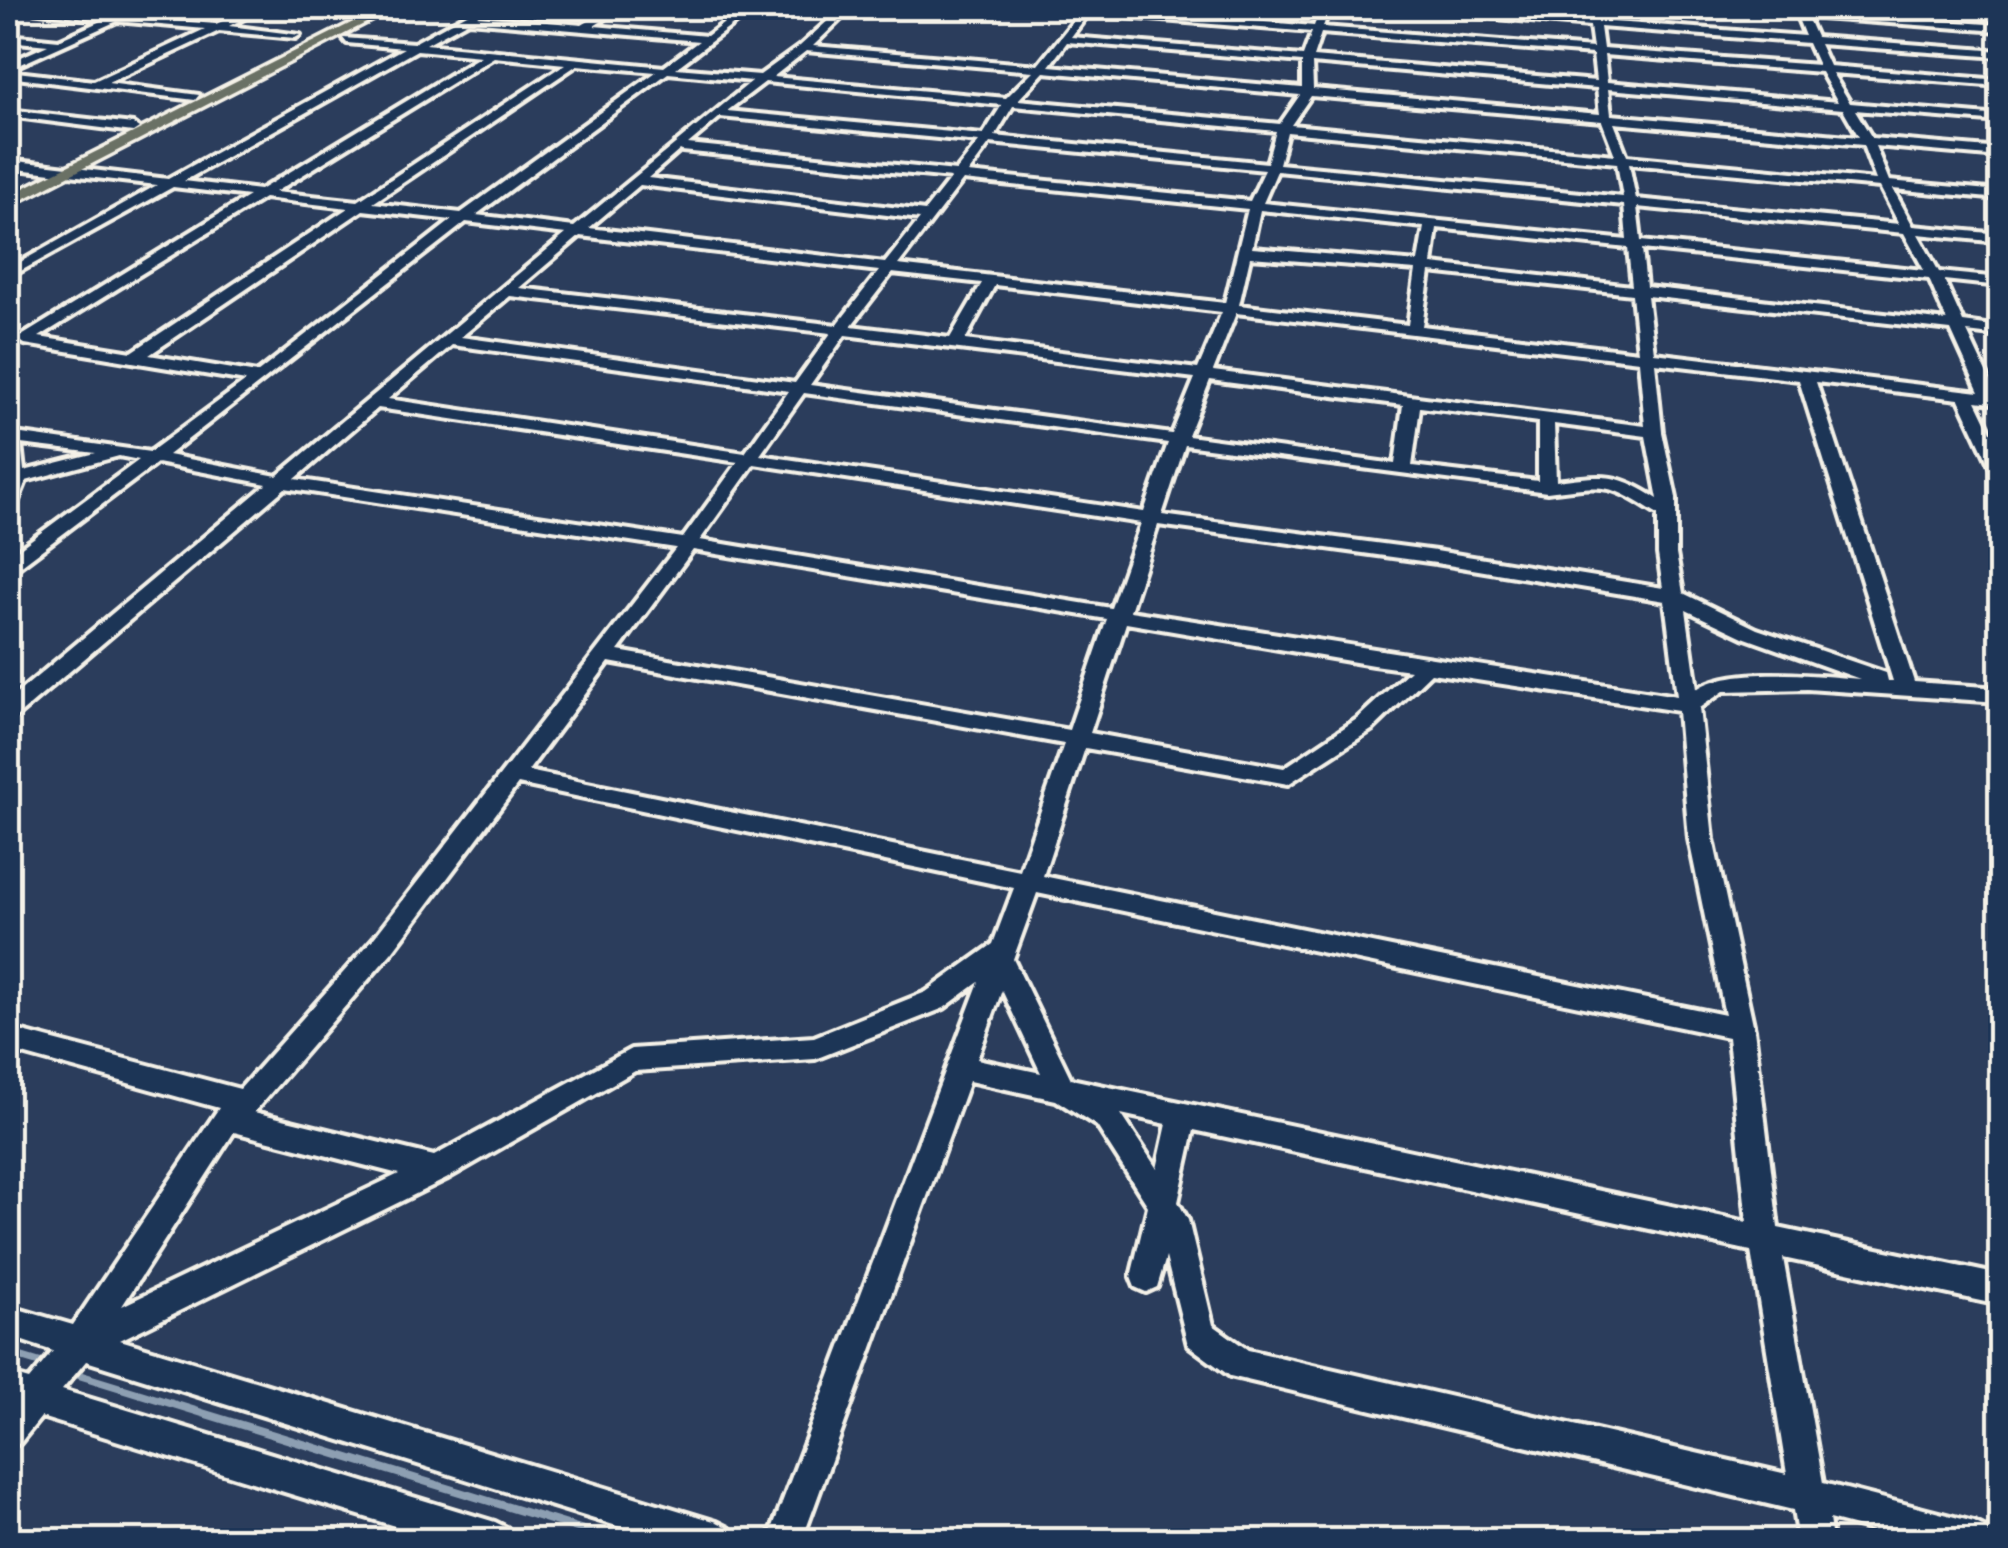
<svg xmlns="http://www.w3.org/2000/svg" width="2008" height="1548" font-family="'Gochi Hand',sans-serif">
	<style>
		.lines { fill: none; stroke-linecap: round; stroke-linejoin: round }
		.stream { stroke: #8d9fb2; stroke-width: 8 }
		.minor-casing { stroke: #f4f1e8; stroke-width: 8 }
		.major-casing { stroke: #f4f1e8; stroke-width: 7 }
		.minor { fill: #1d3557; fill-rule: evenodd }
		.major { fill: #6b7165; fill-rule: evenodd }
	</style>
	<rect width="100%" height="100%" fill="#2b3d5c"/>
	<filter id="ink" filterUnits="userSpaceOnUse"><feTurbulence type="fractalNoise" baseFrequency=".01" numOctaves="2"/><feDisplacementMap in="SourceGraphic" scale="20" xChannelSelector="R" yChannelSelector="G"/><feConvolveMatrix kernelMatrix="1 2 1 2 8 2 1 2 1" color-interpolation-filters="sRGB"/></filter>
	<g filter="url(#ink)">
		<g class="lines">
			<!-- stream -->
			<path class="stream" d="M8 1353 44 1364
				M69 1372 616 1540"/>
			<!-- minor casing -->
			<g class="minor-casing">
				<path id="minor" d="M8 8 216 24 252 8H263L229 26 300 35 295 38 219 31 108 83 199 95 195 100 8 77V71L94 81 205 29 117 21 8 70V63L48 45 8 41V35L59 40 103 20Z
					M478 8H489L477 16 582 25 611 8H621L594 26 707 36 736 14 685 8H755L676 68 760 75 800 46 842 8H852L813 46 1038 65 1079 14 1041 8H1092L1314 26 1321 8H1329L1323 27 1593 48 1590 26 1378 8 1590 20 1588 8H1597L1600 21 1805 36 1797 16 1724 8H1802L1804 11 2000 25V31L1807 17 1816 37 2000 51V57L1819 44 1829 66 2000 80V86L1832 73 1850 103 2000 116V122L1855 110 1872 138 2000 149V157L1875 146 1889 181 2000 191V199L1893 189 1913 226 2000 234V242L1918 234 1939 272 2000 278V286L1944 280 1963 322 2000 327V336L1967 332 1996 394H2000V404L1976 401 2000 451V473L1991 468 1959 399 1816 382 1914 682 2000 688V702L1807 689 1724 691 1699 708 1713 839 1754 1029 1778 1228 2000 1275V1305L1783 1258 1823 1483 1974 1522 1986 1528 1991 1540H1909L1829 1519 1832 1540H1798L1793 1510 1230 1376 1188 1345 1166 1257 1157 1287 1146 1292 1135 1287 1131 1277 1148 1206 1097 1126 1056 1100 969 1081 802 1540H768L979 982 944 1008 815 1059 635 1071 446 1179 120 1340 717 1522 729 1528 734 1540H662L86 1361 62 1390 495 1522 507 1528 512 1540H440L41 1417 20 1443 8 1448V1374L29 1380 53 1351 8 1336V1306L73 1325 219 1108 8 1050V1028L240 1089 374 938 676 548 285 488 16 717 8 719V701L267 484 157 463 15 570 8 572V557L139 460 119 456 26 481 17 503 8 508V432L150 452 246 381 25 344 17 339 249 196 173 187 8 278V269L157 185 8 168V160L168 179 404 48 347 43 343 38 414 43ZM1088 14 1312 32 1303 56 1071 37ZM468 21 699 41 664 67 426 44ZM1600 27 1808 43 1818 65 1603 49ZM1321 33 1593 54 1596 81 1313 57ZM1067 42 1302 62V88L1049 66ZM417 50 481 56 260 190 184 181ZM806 51 1033 71 1006 98 773 77ZM1604 55 1821 72 1838 102 1607 82ZM494 57 565 64 358 201 275 192ZM1312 63 1597 88 1600 114 1313 89ZM577 65 656 72 461 213 373 203ZM1044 72 1300 95 1280 124 1018 100ZM668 73 752 81 574 227 476 215ZM765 82 1002 105 983 135 727 111ZM1608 89 1843 109 1859 137 1611 115ZM1311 96 1602 121 1615 155 1291 125ZM1013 106 1276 131 1267 163 995 136ZM720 117 979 142 956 171 688 144ZM1614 123 1863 145 1876 180 1627 156ZM1287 132 1617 163 1623 197 1279 164ZM990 143 1265 170 1250 201 968 173ZM680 150 682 151 951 178 925 211 648 178ZM1629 164 1880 187 1899 224 1636 199ZM1277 171 1624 205 1627 240 1263 203ZM963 180 1248 209 1225 303 898 265ZM640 185 920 219 885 263 589 228ZM264 198 348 208 132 352 39 337ZM1637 207 1904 233 1924 270 1641 241ZM363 210 452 220 257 373 149 355ZM1260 210 1424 227 1418 262 1252 248ZM466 222 566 234 277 476 168 455ZM1437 228 1628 248 1632 286 1432 264ZM580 236 879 271 837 325 519 288ZM1642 249 1929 279 1947 321 1646 287ZM1250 257 1416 270 1408 325 1239 305ZM1430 272 1632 294 1638 352 1422 326ZM892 273 982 283 950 338 851 326ZM995 285 1222 312 1198 369 965 340ZM510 296 831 333 795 383 461 337ZM1647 296 1951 330 1979 392 1654 353ZM1236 313 1639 361 1645 426 1213 371ZM845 335 1195 378 1172 434 810 385ZM452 345 789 391 745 453 388 399ZM1655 363 1799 380 1893 681H1888L1886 673 1757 629 1683 593 1676 554V498L1662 432ZM1210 380 1403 405 1395 464 1188 436ZM804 393 1168 443 1144 512 760 455ZM1420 407 1538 422V481L1412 466ZM378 408 738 462 683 538 295 479ZM1554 424 1646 436 1658 499C1616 472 1604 475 1556 481ZM21 444 96 453 24 471ZM1185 445 1547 492C1607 485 1607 482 1658 515V554L1663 588 1436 551 1162 515ZM754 464 1141 523 1111 608 700 540ZM1158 525 1436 563 1665 601 1677 696 1130 611ZM693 550 1107 619 1069 730 618 651ZM1686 610 1743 637 1860 679C1816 676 1733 665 1697 689ZM1126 623 1373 665 1410 670 1357 719 1284 768 1090 733ZM609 662 1064 744 1020 871 528 771ZM1431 673 1678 711 1689 839 1725 1015 1043 876 1085 748 1288 784 1373 729ZM518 784 1014 888 993 944 926 992 814 1037 631 1049 434 1156 254 1112 392 952ZM1037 893 1728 1037 1747 1222 1071 1079 1013 959ZM1002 990 1041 1073 977 1059ZM1121 1114 1167 1124 1157 1169ZM1194 1130 1751 1251 1787 1474 1248 1350 1213 1325 1188 1220 1178 1202ZM234 1132 399 1174 122 1306Z
					M8 110 133 124 139 128 133 132 8 116Z"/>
			</g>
			<!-- major casing -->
			<g class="major-casing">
				<path id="major" d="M381 8H395L8 207V196Z"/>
			</g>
			<!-- minor -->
			<use href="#minor" class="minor"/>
			<!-- major -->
			<use href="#major" class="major"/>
		</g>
	</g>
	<!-- margin -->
	<rect width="2008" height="1548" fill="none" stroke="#1d3557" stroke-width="40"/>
	<rect x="20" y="20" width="1968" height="1508" fill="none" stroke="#f4f1e8" stroke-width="4" filter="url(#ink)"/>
</svg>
